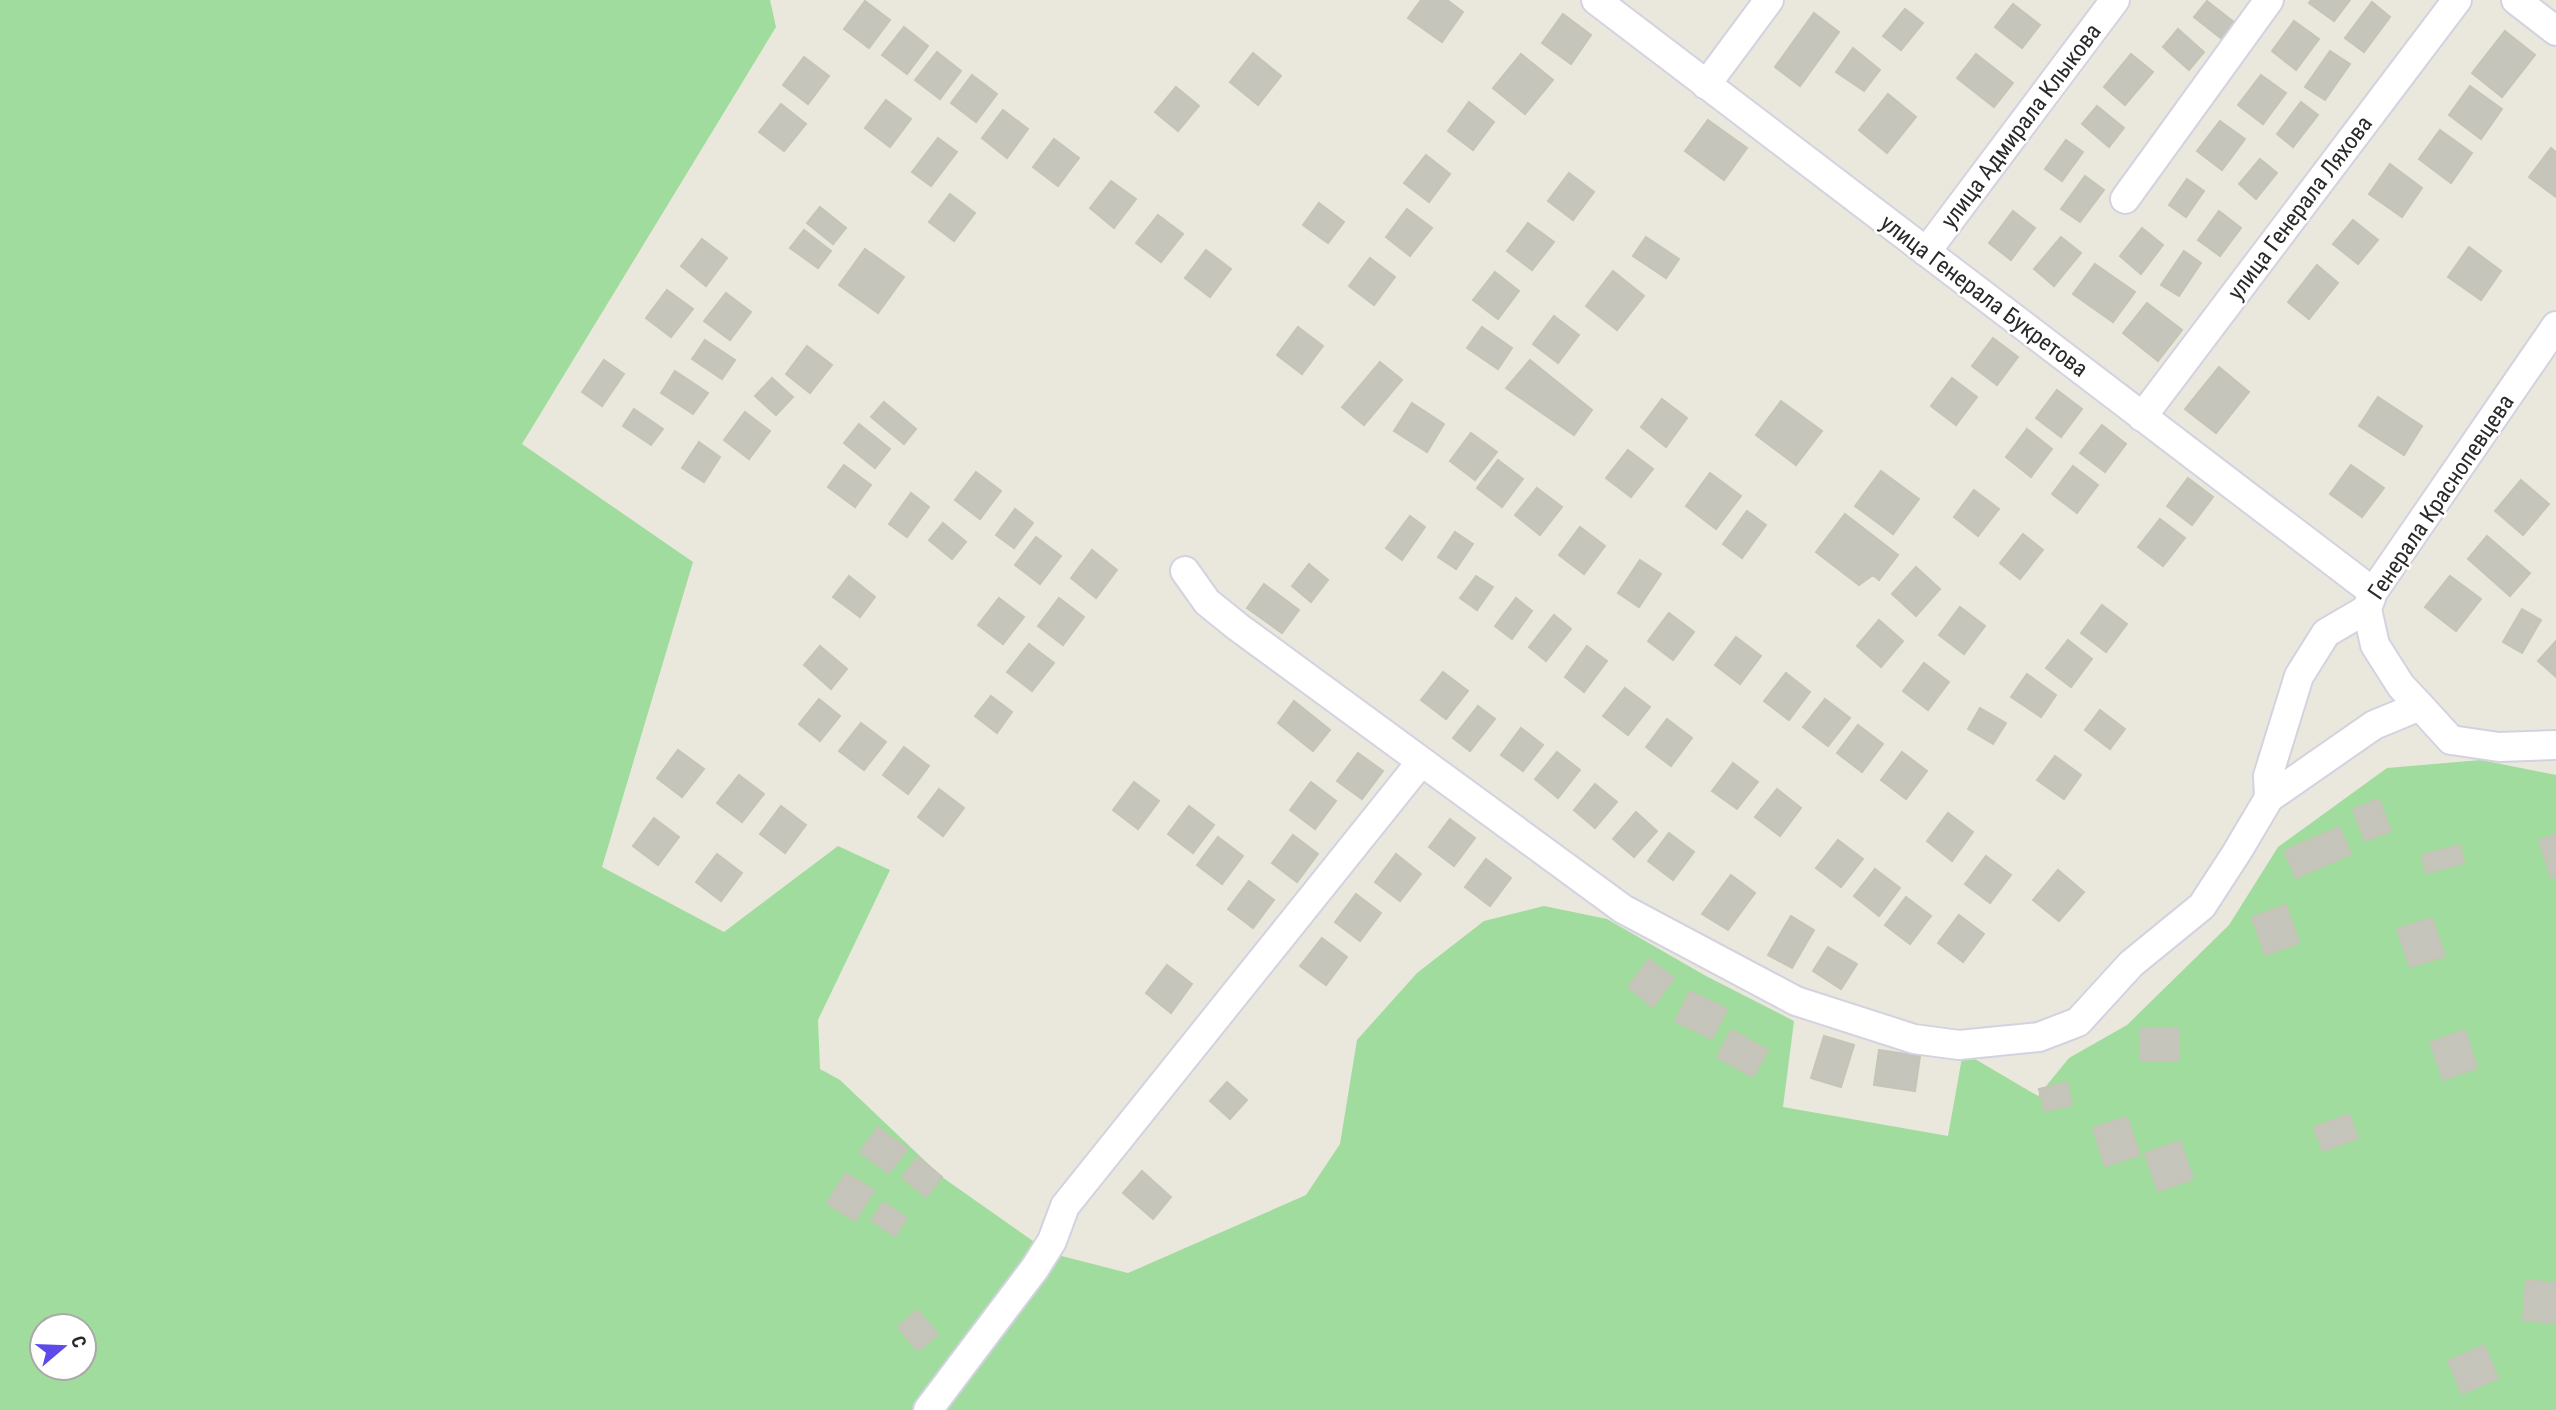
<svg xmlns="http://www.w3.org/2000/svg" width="2556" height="1410" font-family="'Roboto Condensed',sans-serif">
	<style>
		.green { fill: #a0dc9d; fill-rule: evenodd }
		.building { fill: #c6c5bb; stroke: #c5c4b6; stroke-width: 2 }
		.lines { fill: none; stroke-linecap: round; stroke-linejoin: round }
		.minor-casing { stroke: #d3d2e1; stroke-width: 32 }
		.minor { stroke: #fff; stroke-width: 28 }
		.labels { text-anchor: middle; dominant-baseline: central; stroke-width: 5; stroke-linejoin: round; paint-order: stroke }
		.street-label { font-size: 23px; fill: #292929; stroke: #fff }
	</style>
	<rect width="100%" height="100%" fill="#eae8dc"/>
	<!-- green -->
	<path class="green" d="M0 0H770L776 27 522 444 693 562 602 867 724 932 838 846 890 870 818 1020 820 1069 840 1080 942 1177 1050 1253 1128 1273 1306 1195 1340 1144 1357 1040 1417 973 1484 921 1544 906 1607 919 1706 976 1794 1021 1783 1107 1948 1136 1963 1052 2038 1096 2069 1058 2127 1025 2229 925 2278 847 2387 768 2481 760 2556 775V1410H0ZM42 1326H84V1368H42Z"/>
	<!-- building -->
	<path class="building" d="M1421 0H1447L1463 12 1442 42 1408 18Z
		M2311 0H2350L2334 21 2309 3Z
		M865 1 890 20 869 48 844 29Z
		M2207 1 2235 23 2222 39 2194 17Z
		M2372 2 2390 17 2364 52 2345 38Z
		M2013 4 2040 25 2022 48 1995 27Z
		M1905 9 1923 23 1901 50 1883 36Z
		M1814 13 1839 32 1800 86 1775 67Z
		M1563 14 1591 35 1571 64 1542 43Z
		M2294 21 2319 39 2296 70 2272 51Z
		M904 27 928 46 907 74 882 55Z
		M2178 29 2204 52 2189 70 2163 47Z
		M2505 31 2535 55 2502 97 2472 73Z
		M1853 48 1880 70 1864 91 1836 72Z
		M2330 51 2350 64 2325 100 2305 87Z
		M937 52 961 71 940 99 915 80Z
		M1253 53 1281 76 1258 105 1230 82Z
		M1521 54 1553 80 1525 114 1493 88Z
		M1976 54 2013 83 1994 107 1957 78Z
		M2131 54 2153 72 2125 105 2104 87Z
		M804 57 829 76 808 104 783 85Z
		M972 75 997 94 976 122 951 103Z
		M2261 75 2286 93 2263 124 2238 105Z
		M2470 86 2502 109 2481 139 2449 115Z
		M1176 87 1199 106 1178 131 1155 112Z
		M1888 94 1916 117 1887 153 1859 130Z
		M886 100 911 119 890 147 865 128Z
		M1469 102 1494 122 1473 150 1448 131Z
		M2301 102 2318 115 2293 147 2277 134Z
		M781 104 806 124 784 151 759 132Z
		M2097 106 2124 128 2109 147 2082 124Z
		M1003 110 1028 129 1007 158 982 138Z
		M1708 120 1747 148 1724 180 1685 151Z
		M2220 121 2245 139 2222 170 2197 151Z
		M2440 130 2472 153 2451 183 2419 159Z
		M938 138 957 152 931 186 912 172Z
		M1054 139 1079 158 1058 186 1033 167Z
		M2066 140 2083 152 2062 181 2045 169Z
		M2551 148 2556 152V197L2529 177Z
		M1426 155 1450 174 1429 202 1404 183Z
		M2260 159 2277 173 2256 199 2239 184Z
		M2390 164 2422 188 2402 217 2369 194Z
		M1569 173 1594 192 1573 220 1548 201Z
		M2085 176 2104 190 2080 222 2061 209Z
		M2187 179 2204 191 2186 217 2169 205Z
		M1111 181 1136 199 1114 228 1090 208Z
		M950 194 975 213 954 241 929 222Z
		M1319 203 1344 222 1328 243 1303 225Z
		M820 207 846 228 833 244 807 223Z
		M1407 209 1432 228 1410 256 1386 237Z
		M2013 211 2035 228 2011 260 1989 243Z
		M2219 211 2241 228 2220 256 2198 240Z
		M1158 215 1183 234 1161 262 1136 243Z
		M2353 220 2378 240 2358 264 2333 244Z
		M1528 223 1554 242 1532 270 1507 251Z
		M2142 228 2163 245 2141 274 2120 256Z
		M804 230 831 251 818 268 790 248Z
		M1646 237 1679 259 1666 278 1633 256Z
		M2061 237 2081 253 2054 286 2034 269Z
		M702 239 727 258 706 286 681 266Z
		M2469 247 2501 271 2481 300 2448 277Z
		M865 249 904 277 878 313 839 285Z
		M1206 250 1231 269 1210 297 1185 278Z
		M2184 251 2201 263 2179 296 2161 285Z
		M1370 258 1395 277 1374 305 1349 286Z
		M2095 264 2135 292 2113 322 2073 294Z
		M2317 265 2338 283 2309 319 2288 302Z
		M1613 271 1644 296 1617 330 1586 306Z
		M1495 272 1519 291 1498 319 1473 300Z
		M667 290 693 309 671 337 646 318Z
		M726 293 751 312 730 340 704 321Z
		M2147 303 2182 330 2158 361 2123 333Z
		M1554 316 1579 335 1558 363 1533 344Z
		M1298 327 1323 346 1302 374 1277 355Z
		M1482 327 1512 348 1498 369 1467 348Z
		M1993 338 2018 357 1997 385 1972 366Z
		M705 340 735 360 722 379 692 359Z
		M807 346 832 365 810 393 786 374Z
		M604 360 624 374 602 406 582 392Z
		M1530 360 1592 410 1574 435 1506 388Z
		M1380 362 1402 380 1364 425 1342 407Z
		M2219 367 2249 392 2216 433 2185 409Z
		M675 371 708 393 693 414 661 393Z
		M772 378 793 397 776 415 755 396Z
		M1952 378 1977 397 1956 425 1931 406Z
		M2057 390 2082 409 2061 437 2036 418Z
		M2378 397 2422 426 2404 455 2359 426Z
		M1662 399 1687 418 1666 447 1641 427Z
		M1781 401 1822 431 1796 465 1756 435Z
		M884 402 916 429 904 444 871 417Z
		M1412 403 1444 424 1427 452 1394 431Z
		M634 409 663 429 651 445 623 426Z
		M745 412 770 431 749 459 724 440Z
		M859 424 890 449 875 468 844 443Z
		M2102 425 2126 444 2105 472 2080 453Z
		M2027 429 2052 449 2031 477 2006 457Z
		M1471 433 1497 452 1475 480 1450 461Z
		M699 442 720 457 704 482 682 468Z
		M1628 450 1653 469 1631 497 1606 478Z
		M1498 460 1523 479 1502 507 1477 488Z
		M844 465 871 485 855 507 828 487Z
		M2351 465 2384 488 2362 517 2330 494Z
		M2073 466 2098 485 2077 513 2052 494Z
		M1881 471 1919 499 1893 534 1855 506Z
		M976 472 1001 491 980 519 955 500Z
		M1710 473 1741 496 1716 529 1686 506Z
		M2188 478 2213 497 2192 525 2167 506Z
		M2521 480 2549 504 2523 535 2495 511Z
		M1537 488 1562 507 1540 535 1515 515Z
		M1974 490 1999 509 1978 536 1954 517Z
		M911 493 929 507 907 537 889 524Z
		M1015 509 1033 523 1014 548 996 535Z
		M1747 511 1766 525 1742 558 1723 544Z
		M1845 514 1898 555 1879 580 1873 575 1859 585 1816 552Z
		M1410 516 1425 527 1402 560 1386 548Z
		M2160 519 2185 538 2163 566 2138 547Z
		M943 523 966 542 952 559 929 540Z
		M1580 527 1605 546 1584 574 1559 555Z
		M1455 532 1473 544 1456 569 1438 557Z
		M2023 534 2043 550 2020 579 2000 563Z
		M2487 536 2530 573 2510 596 2468 559Z
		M1036 537 1061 556 1040 584 1015 565Z
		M1092 550 1117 570 1096 598 1071 578Z
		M1640 560 1661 574 1639 607 1618 593Z
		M1309 564 1328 580 1311 602 1292 586Z
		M1916 567 1940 589 1916 616 1892 594Z
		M849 576 875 597 860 617 833 597Z
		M1476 576 1493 587 1477 610 1460 598Z
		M2450 576 2481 599 2456 631 2425 607Z
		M1264 584 1299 610 1282 633 1247 608Z
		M999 598 1024 617 1003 644 978 625Z
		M1059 598 1084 617 1063 645 1038 626Z
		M1516 598 1532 611 1512 639 1495 626Z
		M2102 605 2127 624 2106 652 2081 633Z
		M1960 607 1985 626 1964 654 1939 635Z
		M2522 609 2541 620 2522 653 2503 642Z
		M1669 613 1694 632 1673 660 1648 641Z
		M1554 615 1571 629 1546 661 1529 647Z
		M1879 620 1903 641 1881 667 1857 646Z
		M1736 637 1761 656 1740 684 1715 665Z
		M2068 640 2092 659 2071 687 2046 668Z
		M2556 641V677L2538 661Z
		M1029 644 1054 663 1032 691 1007 672Z
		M820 646 847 669 831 689 804 665Z
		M1587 646 1607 661 1584 692 1565 677Z
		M1924 663 1949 682 1928 710 1903 691Z
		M1443 672 1468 691 1446 719 1421 700Z
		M1786 673 1810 692 1789 720 1764 701Z
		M2027 674 2056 695 2041 717 2011 697Z
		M1625 688 1650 707 1628 735 1603 716Z
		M991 696 1012 712 997 733 975 716Z
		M819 699 840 716 820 741 799 724Z
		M1825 699 1850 718 1828 746 1803 727Z
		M1294 701 1330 730 1313 751 1278 723Z
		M1478 706 1495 719 1470 751 1453 738Z
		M1980 708 2006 723 1993 744 1968 729Z
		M2100 710 2125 729 2110 749 2085 730Z
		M1667 719 1692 738 1671 766 1646 747Z
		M861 723 886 742 864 770 839 751Z
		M1858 725 1883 744 1862 772 1837 753Z
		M1521 728 1543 745 1523 771 1501 755Z
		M904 747 929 766 908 794 883 775Z
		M678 750 704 769 682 797 657 778Z
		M1557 752 1580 770 1558 798 1535 779Z
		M1902 752 1927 771 1906 799 1881 780Z
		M1358 753 1383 771 1362 799 1337 781Z
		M2055 756 2081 775 2064 799 2037 780Z
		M1733 763 1758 782 1737 809 1712 791Z
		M739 775 764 794 742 822 717 803Z
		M1134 782 1159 801 1138 829 1113 810Z
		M1311 782 1336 801 1315 829 1290 810Z
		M1595 784 1617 802 1595 828 1574 810Z
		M939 789 964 808 943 836 918 817Z
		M1777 789 1801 808 1780 836 1755 817Z
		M2379 799 2391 831 2365 841 2353 809Z
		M781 806 806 825 785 853 760 834Z
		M1189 806 1214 825 1193 853 1168 834Z
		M1636 812 1657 831 1634 857 1613 839Z
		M1948 813 1973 832 1952 861 1927 841Z
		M654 818 679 837 658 865 633 846Z
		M1450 819 1475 838 1454 866 1429 847Z
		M2339 827 2351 854 2296 878 2284 851Z
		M1669 833 1694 852 1673 880 1648 861Z
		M2556 834V876L2551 878 2539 840Z
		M1293 835 1318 854 1297 882 1272 863Z
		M1218 837 1243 856 1222 884 1197 865Z
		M1838 840 1863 859 1841 887 1816 868Z
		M2460 845 2464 863 2426 873 2422 855Z
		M717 854 742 873 721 901 696 882Z
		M1396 854 1421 874 1400 901 1375 882Z
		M1986 856 2011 875 1990 903 1965 884Z
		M1486 859 1511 878 1490 906 1465 887Z
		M1875 869 1900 888 1879 916 1854 896Z
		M2058 870 2084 892 2059 921 2033 900Z
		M1731 875 1755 893 1728 930 1702 914Z
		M1249 881 1274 900 1253 928 1228 909Z
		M1356 894 1381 913 1360 941 1335 922Z
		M1906 897 1931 916 1910 944 1885 925Z
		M2286 905 2299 943 2265 955 2252 917Z
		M1959 915 1984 934 1963 962 1938 943Z
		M1791 916 1814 930 1792 968 1768 955Z
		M2432 918 2445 956 2410 967 2397 929Z
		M1322 938 1347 957 1326 985 1300 966Z
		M1828 947 1857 964 1841 989 1813 971Z
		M1649 959 1674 978 1653 1007 1628 987Z
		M1167 965 1192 984 1171 1013 1146 993Z
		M1690 991 1727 1009 1712 1039 1675 1021Z
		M2141 1028H2179V1061H2141Z
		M1731 1030 1768 1050 1753 1077 1717 1057Z
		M2465 1030 2477 1068 2443 1080 2430 1042Z
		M1824 1036 1854 1045 1841 1087 1811 1078Z
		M1879 1050 1920 1056 1915 1091 1874 1085Z
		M1227 1082 1247 1100 1230 1119 1210 1101Z
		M2067 1082 2072 1105 2044 1111 2039 1089Z
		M2349 1114 2358 1138 2323 1151 2314 1127Z
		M2127 1117 2140 1155 2105 1166 2093 1128Z
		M878 1127 907 1149 889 1173 860 1152Z
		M2180 1141 2193 1179 2158 1191 2145 1153Z
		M918 1157 942 1177 926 1197 902 1177Z
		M1142 1171 1171 1197 1153 1219 1123 1193Z
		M846 1173 874 1190 855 1221 827 1203Z
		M884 1202 907 1218 895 1236 871 1220Z
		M2526 1280 2556 1283V1323L2523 1320Z
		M917 1310 938 1334 918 1351 898 1327Z
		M2484 1345 2498 1378 2462 1394 2448 1361Z"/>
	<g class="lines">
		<!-- minor casing -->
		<g class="minor-casing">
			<path id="minor" d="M1596 0 2373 592
				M2516 0 2556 31
				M1706 85 1769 0
				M2125 199 2269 0
				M1926 252 2115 0
				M2142 417 2457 0
				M1185 571 1207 602 1238 627 1623 909 1796 1001 1914 1039 1959 1045 2039 1037 2078 1022 2131 964 2202 906 2237 852 2269 798 2374 725 2420 706 2451 740 2499 747 2556 745
				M2420 706 2401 686 2375 645 2367 609 2373 592 2556 326
				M2269 798 2268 776 2299 676 2326 633 2367 609
				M928 1410 1035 1268 1052 1241 1065 1206 1421 762"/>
		</g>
		<!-- minor -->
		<use href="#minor" class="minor"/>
	</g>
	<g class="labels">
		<!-- street labels -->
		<g class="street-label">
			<text transform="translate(2021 126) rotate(-53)">улица Адмирала Клыкова</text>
			<text transform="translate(2300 208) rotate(-53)">улица Генерала Ляхова</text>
			<text transform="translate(1984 296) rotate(37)">улица Генерала Букретова</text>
			<text transform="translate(2441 497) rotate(-56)">Генерала Краснопевцева</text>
		</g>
	</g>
	<!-- north arrow -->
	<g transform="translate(63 1347) rotate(71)"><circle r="33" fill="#ffffff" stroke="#a9a9a9" stroke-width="2"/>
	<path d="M0-5L12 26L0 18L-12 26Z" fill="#5d4ae9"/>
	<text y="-10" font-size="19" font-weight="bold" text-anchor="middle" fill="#292929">С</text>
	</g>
</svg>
